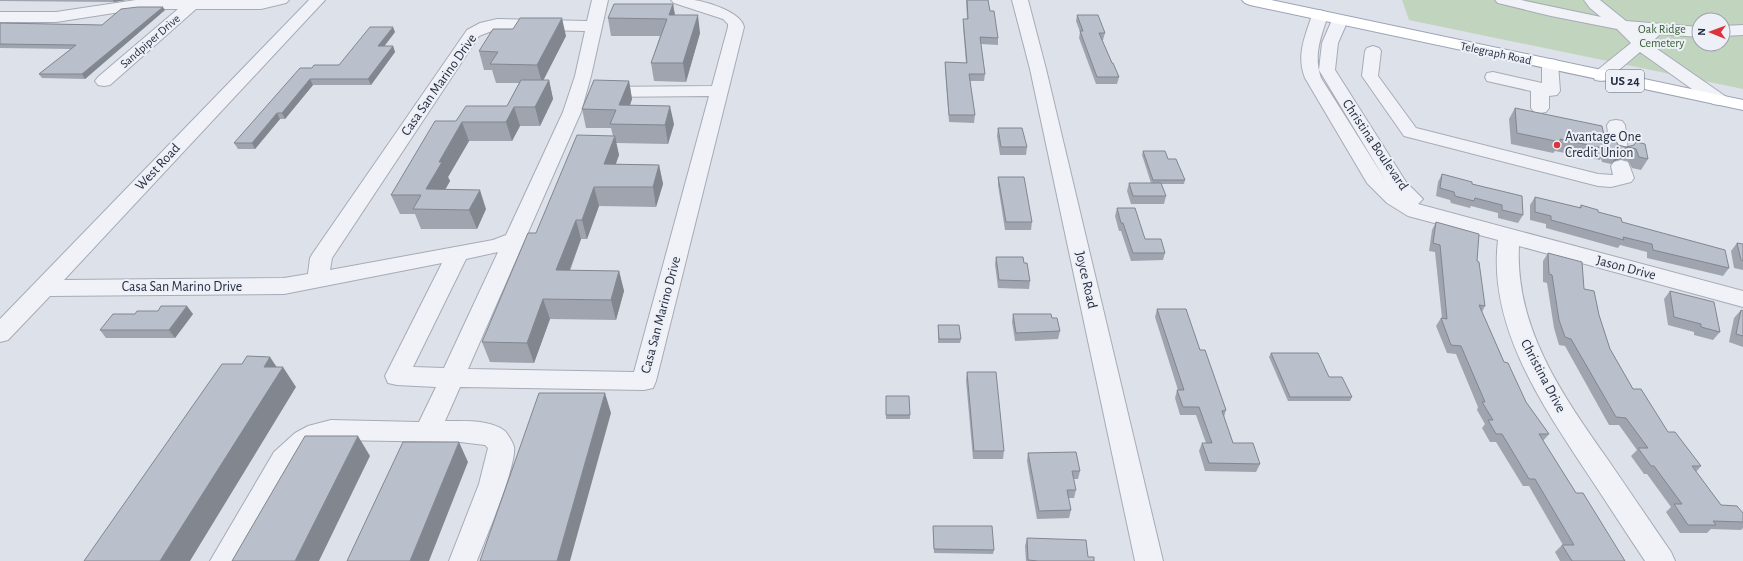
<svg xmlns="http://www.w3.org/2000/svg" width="1743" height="561" font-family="'Alegreya Sans',sans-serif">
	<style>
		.green { fill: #c1d4be; fill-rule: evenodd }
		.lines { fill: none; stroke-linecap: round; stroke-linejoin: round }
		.minor-casing { stroke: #a6abb7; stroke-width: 2 }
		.major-casing { stroke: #9ba3b6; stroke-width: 2 }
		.minor { fill: #f0f2f7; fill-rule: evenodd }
		.major { fill: #fff; fill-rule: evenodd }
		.wall { fill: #a0a4af }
		.shaded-wall { fill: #82868f }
		.building { fill: #babfcc; stroke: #82868f }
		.poi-dot { fill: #dc343e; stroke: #edf0f6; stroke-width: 1.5 }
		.labels { text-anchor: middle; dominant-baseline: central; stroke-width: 4; stroke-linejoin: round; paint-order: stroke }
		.far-park-label { font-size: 12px; fill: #355e31; stroke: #edf0f6 }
		.far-street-label { font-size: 12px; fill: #252d41; stroke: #edf0f6 }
		.shield { fill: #edf0f6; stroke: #616877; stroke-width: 1 }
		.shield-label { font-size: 13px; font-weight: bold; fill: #252d41 }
		.street-label { font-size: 14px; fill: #252d41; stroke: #edf0f6 }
		.poi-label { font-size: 14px; fill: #252d41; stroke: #edf0f6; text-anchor: start }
	</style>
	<rect width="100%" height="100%" fill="#dde1e9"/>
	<!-- green -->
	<path class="green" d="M1402 0H1743V89L1409 20ZM1699 20H1723V44H1699Z"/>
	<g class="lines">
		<!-- minor casing -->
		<g class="minor-casing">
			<path id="minor" d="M136 0H289L286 3 261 9H196L110 85 104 86 98 85 95 81 98 77 178 9H140L56 22H0V12H56Z
				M309 0H325L64 280 284 278 308 274 310 258 313 253 467 30 480 23 497 19 587 21 592 0H608L591 76 581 112 468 369 634 372 709 96 602 97 596 96 593 92 596 88 602 87 712 86 728 27V24L723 19 674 3 671 0C679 0 687 0 694 0 708 2 741 12 744 27L656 381 653 388 644 390 460 387 445 421C463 421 490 419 505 431 508 435 513 442 514 447 517 465 485 540 477 561H449L479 484 488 448 485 445 460 442 331 440 313 448 292 468 239 561H210L274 452 295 433 308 426 331 420 419 422 436 387 397 385 388 383 385 376 442 263 284 294 50 296 8 340 0 342V319ZM497 29 585 31 575 76 563 112 506 235 493 240 330 270 332 258 479 36ZM498 252 444 368 413 367 466 259Z
				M1012 0H1028L1046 69 1163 561H1135L1030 69Z
				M1495 0H1521L1601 17 1590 8 1584 0H1600L1626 21 1699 27V37L1660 34 1650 44 1725 96 1728 100 1725 104 1719 105 1713 104 1640 52 1607 80 1601 81 1595 80 1593 76 1595 72 1631 43 1617 29 1551 16 1498 3ZM1637 31 1644 32 1641 35Z
				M1320 10 1325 12 1328 15C1321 37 1313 55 1321 78L1386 181 1319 70 1322 43 1332 20 1335 17H1345L1348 20 1338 43 1335 70 1406 182 1423 199 1418 204 1743 291V307L1519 246C1515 327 1561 393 1606 457 1628 489 1649 520 1671 552L1675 561H1645C1624 530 1604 498 1583 467 1539 400 1488 324 1498 240L1408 216 1387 203 1367 183 1305 78C1296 55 1305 37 1312 15L1315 12Z
				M1743 25V35L1723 36V26Z
				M1373 46 1379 48 1381 51 1378 76 1416 128 1598 174 1613 175 1611 166 1614 162 1621 160 1628 162 1634 178 1631 182 1611 187 1598 186 1404 136 1362 76 1365 51 1367 48Z
				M1550 59 1556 60 1558 64 1560 91 1557 95 1549 96V108L1546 112 1540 113 1534 112 1531 108V91L1487 81 1485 77 1487 73 1493 72 1542 83V64L1544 60Z
				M1616 120 1622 121 1625 125 1628 151 1626 155 1619 157 1612 155 1610 151 1607 125 1610 121Z"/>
		</g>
		<!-- major casing -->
		<g class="major-casing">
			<path id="major" d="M1242 0H1271L1743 100V110L1250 5 1245 3Z"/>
		</g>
		<!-- minor -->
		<use href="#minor" class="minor"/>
		<!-- major -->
		<use href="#major" class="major"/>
	</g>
	<!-- wall -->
	<path class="wall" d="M0 0H126L114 2 0 1Z
		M966 0H988L990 11 998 38V45L981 44 985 74 984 81H970L975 115 974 123 949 122 945 69V62L966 63 963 26V19H967Z
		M673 4 675 15 700 33 686 82 654 81 651 63 660 36H611L608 18Z
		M165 10 85 79 42 78 39 74 71 49 0 48V23L102 25Z
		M1077 15 1105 33 1103 40H1102L1112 63 1119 77 1117 84H1096L1079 38 1080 32 1076 21Z
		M395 32 384 46H393L395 52 371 85H313L285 119H280L255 149H238L234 143 312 68 339 65Z
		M566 36 543 80H549L553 99 540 126H520L512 141H469L448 177 450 181 445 190 486 209 477 229H421L415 214H400L391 195 456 121 507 106 519 83H496L492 70H484L479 51Z
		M629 81 632 99 630 105 674 124 668 144 616 143 619 155 615 164 659 165 663 184 656 207 599 206 587 239H581L570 271H619L624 291 616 320 550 319 534 363 490 362 482 342 536 233 613 136 611 128H586L582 109Z
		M1515 108 1605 139 1606 136 1618 145 1626 147 1634 145 1648 159 1641 170 1632 168 1628 161 1621 159 1614 161 1611 164 1602 162 1601 158 1600 160 1555 151 1553 153 1511 144 1509 119Z
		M998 128 1027 147 1026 155H1000L997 136Z
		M1143 151 1168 159 1185 180 1184 184H1161L1166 196 1164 204H1131L1127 191 1129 183H1151L1142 155Z
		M1442 174 1472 184 1523 215 1518 223 1498 218V213L1471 206 1470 208 1451 203 1450 200 1436 196 1438 182Z
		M998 177 1032 222 1031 230H1005L998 185Z
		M1535 197 1579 208 1581 205 1729 268 1723 276 1647 258V252L1620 245 1618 248 1546 228V224L1530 220V205Z
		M1117 208 1145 239 1165 253 1163 260 1131 261 1121 231H1119L1115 216Z
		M1436 222 1477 261 1485 306 1482 312 1504 362 1526 402 1549 434 1543 441 1576 493 1625 561H1560L1555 552 1562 545H1563L1529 486H1523L1496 442H1490L1482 428 1485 424 1477 410 1478 407 1456 354 1447 353 1436 326 1441 318H1442L1435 252 1429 251 1432 230Z
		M1737 243 1743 244V270L1734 268 1731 251Z
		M1548 253 1584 289 1599 315 1610 349 1633 389 1668 432 1701 466 1696 472 1721 505 1743 513V528L1741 530 1711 529 1707 533H1680L1666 512 1671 507 1647 474H1644L1631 456 1637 450 1619 425H1609L1565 346 1559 345 1554 328 1547 283 1543 282V261Z
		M996 257 1024 263 1030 281 1029 289 998 288 995 264Z
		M1670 291 1720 332 1713 340 1694 335V332L1668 325 1664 299Z
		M1157 309 1200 350 1226 410 1224 417 1233 443 1260 464 1256 472 1205 471 1199 451 1202 443H1206L1196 415H1180L1175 398 1177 390H1178L1155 317Z
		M1741 310 1743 311V347L1729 342 1734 318Z
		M193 314 175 338H106L100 330Z
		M1013 314 1052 318 1060 331 1058 339 1015 341 1012 322Z
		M938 325 961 339 960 343H938Z
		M1271 353 1352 397 1350 401H1288L1269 357Z
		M967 372 1004 451 1003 459H973L966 380Z
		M886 396 910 415V419H886Z
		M1028 453 1080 471 1078 479H1073L1076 490 1074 498H1068L1071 510 1069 518 1037 519 1027 461Z
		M933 526 994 550 993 554 934 553Z
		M1027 538 1088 557 1094 561H1026L1025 546Z"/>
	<!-- shaded-wall -->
	<path class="shaded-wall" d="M113 0H126L114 2Z
		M673 4 676 22 669 15Z
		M163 7 165 10 85 79 82 74Z
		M698 15 700 33 686 82 683 63Z
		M562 18 566 36 542 83 537 65Z
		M393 27 395 32 380 52 378 46Z
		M393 46 395 52 371 85 368 79Z
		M310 79 313 85 285 119 282 113Z
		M549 80 553 99 540 126 535 107Z
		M629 81 632 99 623 124 619 105Z
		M670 106 674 124 668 144 665 125Z
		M514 107 520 126 512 141 506 122Z
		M277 113 280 119 255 149 252 143Z
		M462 122 469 141 448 177 450 181 434 209 426 189 439 162Z
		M615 136 619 155 609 184 604 164Z
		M1629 147 1621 159 1614 161 1611 164 1621 149Z
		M659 165 663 184 656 207 653 187Z
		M594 187 599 206 587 239 582 220Z
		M480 190 486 209 477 229 469 210Z
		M576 220 581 239 562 290 556 270Z
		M619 271 624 291 616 320 611 300Z
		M543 299 550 319 534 363 527 343Z
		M187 306 193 314 175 338 169 330Z
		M270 357 280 372 283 367 296 387 190 561H160L264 367Z
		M605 393 611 413 570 561H557Z
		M358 436 370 456 319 561H295Z
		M459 442 468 462 429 561H410Z"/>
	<!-- building -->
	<path class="building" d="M967 0H988L990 11H994L998 38 980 37 985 74H969L975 115H949L945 62 967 63 963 19H968Z
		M614 4H673L669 15H698L683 63H651L667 19 608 18Z
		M138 7H163L82 74H39L76 45 0 44V23L102 25 121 9Z
		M1077 15H1098L1105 33H1099L1112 63H1113L1119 77H1097L1080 31H1083Z
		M520 18H562L537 65 490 64 498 52 479 51 493 29H513Z
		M370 27H393L378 46H393L368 79H310L282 113H277L252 143H234L300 68H312L314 65H339Z
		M521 80H549L535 107H514L506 122H462L439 162H442L426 189 480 190 469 210 413 209 421 195H391L435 121H456L466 106H507Z
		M594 80 629 81 619 105 670 106 665 125 610 124 616 110 582 109Z
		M1515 108 1602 126 1607 149 1560 139V142L1517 133Z
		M998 128H1022L1027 147H1001Z
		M577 135 615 136 604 164 659 165 653 187H594L582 220H576L556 270 619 271 611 300 543 299 527 343 482 342 528 233H536Z
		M1606 136 1615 138 1618 145 1626 147 1634 145 1636 142 1645 144 1648 159 1639 157 1636 149 1629 147 1621 149 1618 152 1609 151Z
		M1143 151H1165L1168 159H1176L1185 180H1153Z
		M1442 174 1472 182V184L1522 196 1523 215 1502 210V205L1475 198 1474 201 1455 196 1454 192 1440 188Z
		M998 177H1024L1032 222H1006Z
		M1129 183H1161L1166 196H1133Z
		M1535 197 1581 208V205L1598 210V212L1621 218 1622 222 1725 250 1729 268 1653 250 1652 244 1623 237 1624 240 1551 220V216L1535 212Z
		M1117 208H1135L1145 239H1161L1165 253H1133L1123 223H1121Z
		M1436 222 1479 234 1477 261 1479 262 1485 306 1479 305 1504 362 1508 363 1526 402 1549 434H1539L1576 493H1583L1625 561H1572L1562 545H1574L1535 479H1529L1502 434H1496L1488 420H1493L1482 402H1485L1461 346 1451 345 1441 318 1447 319 1440 245 1433 243Z
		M1737 243 1743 244V261L1741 260Z
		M1548 253 1582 262 1584 289 1594 291 1599 315 1610 349 1633 389H1641L1668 432H1675L1701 466H1692L1721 505 1737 506 1743 513V522L1713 521 1716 525H1688L1674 504H1682L1654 466H1651L1638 448H1648L1626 418 1616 417 1571 339 1565 337 1559 320 1552 275 1549 274Z
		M996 257H1023L1024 263H1027L1030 281 999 280Z
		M1670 291 1714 302 1720 332 1701 327V324L1674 317Z
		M161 306H187L169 330H100L113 314H135L137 311H158Z
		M1157 309H1186L1200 350H1205L1226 410 1222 411 1233 443H1253L1260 464 1209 463 1202 443H1212L1199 407H1183L1177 390H1184Z
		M1741 310 1743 311V336L1736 334Z
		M1013 314H1051L1052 318H1057L1060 331 1016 333Z
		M938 325H959L961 339H939Z
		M1271 353H1318L1329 377H1342L1352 397H1290Z
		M247 356 270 357 264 367H283L160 561H84L222 364H242Z
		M967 372H996L1004 451H974Z
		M539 393H605L557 561H480Z
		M886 396H909L910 415H886Z
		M305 436H358L295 561H232L285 470Z
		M403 442H459L410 561H347Z
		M1076 452 1080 471H1072L1076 490H1067L1071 510 1039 511 1028 453Z
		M933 526H992L994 550 934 549Z
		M1027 538 1086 540 1088 557H1094V561H1038L1028 560Z"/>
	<!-- markers -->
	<circle class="poi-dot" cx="1557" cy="145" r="4"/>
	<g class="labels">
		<!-- far-park labels -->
		<g class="far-park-label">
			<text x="1662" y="29">Oak Ridge<tspan x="1662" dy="14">Cemetery</tspan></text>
		</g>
		<!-- far-street labels -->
		<g class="far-street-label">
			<text transform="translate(150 41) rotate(-41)">Sandpiper Drive</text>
			<text transform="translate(1496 53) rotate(12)">Telegraph Road</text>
		</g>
		<!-- shield labels -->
		<rect class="shield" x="1606" y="70" width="38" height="22" rx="3"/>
		<g class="shield-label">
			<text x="1625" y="81">US 24</text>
		</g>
		<!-- street labels -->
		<g class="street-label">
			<text transform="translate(439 85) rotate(-55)">Casa San Marino Drive</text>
			<text transform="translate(1375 145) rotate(56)">Christina Boulevard</text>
			<text transform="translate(158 167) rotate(-47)">West Road</text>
			<text transform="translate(1626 268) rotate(15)">Jason Drive</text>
			<text transform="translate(1086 280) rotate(77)">Joyce Road</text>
			<text x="182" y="287">Casa San Marino Drive</text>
			<text transform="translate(661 315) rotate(-75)">Casa San Marino Drive</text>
			<text transform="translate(1543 376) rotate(62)">Christina Drive</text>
		</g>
		<!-- poi labels -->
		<g class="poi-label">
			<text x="1565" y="137">Avantage One<tspan x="1565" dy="16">Credit Union</tspan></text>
		</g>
	</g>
	<!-- north arrow -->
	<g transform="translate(1711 32) rotate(271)"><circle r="19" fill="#edf0f6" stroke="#9da2ae"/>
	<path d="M0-3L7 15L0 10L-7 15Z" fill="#dc343e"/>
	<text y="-6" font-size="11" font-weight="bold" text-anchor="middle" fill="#252d41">N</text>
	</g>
</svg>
